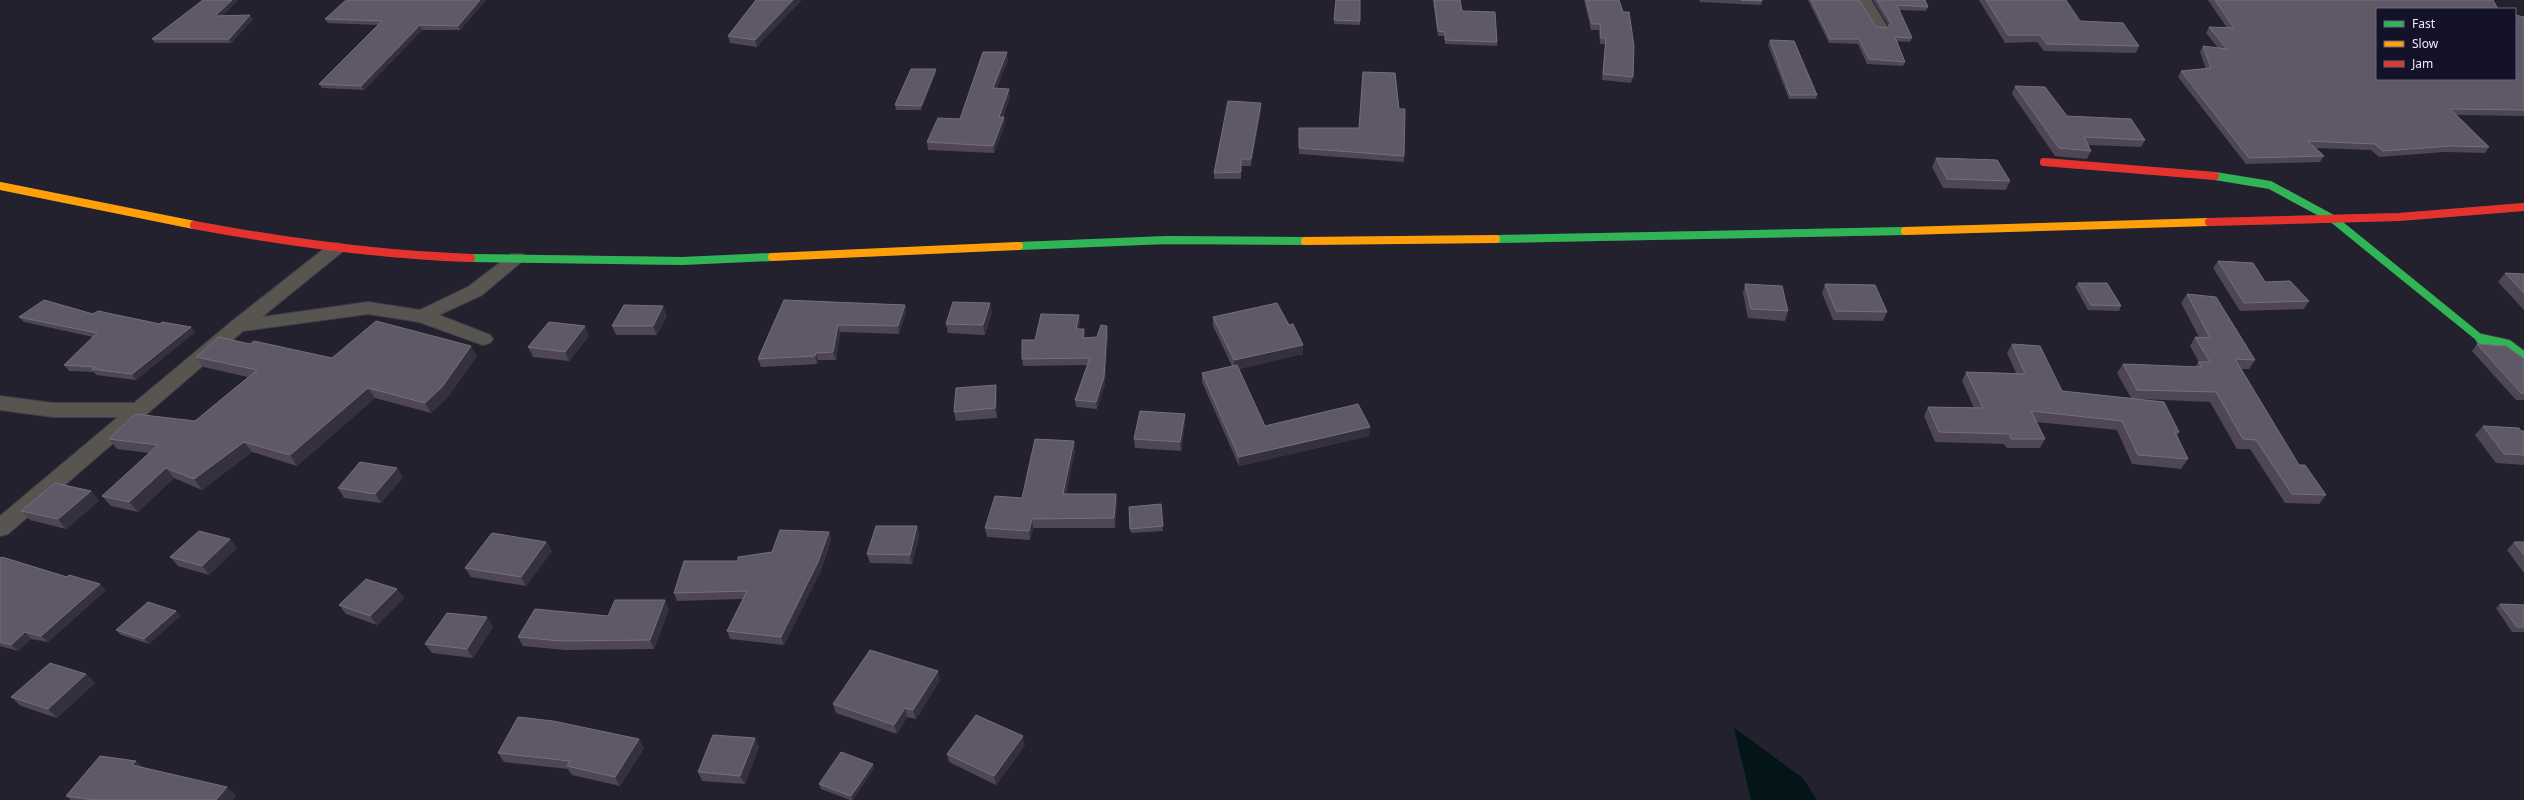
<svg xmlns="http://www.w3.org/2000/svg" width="2524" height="800" font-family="'Noto Sans',sans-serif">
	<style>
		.water { fill: #031518 }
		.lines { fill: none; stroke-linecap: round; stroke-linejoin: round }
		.street-casing { stroke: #3f3e49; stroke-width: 2 }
		.fast-far1-casing { stroke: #3f3e49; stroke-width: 8 }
		.fast-casing { stroke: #3f3e49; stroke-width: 12 }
		.slow-casing { stroke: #3f3e49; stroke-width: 8 }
		.jam-casing { stroke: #3f3e49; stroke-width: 8 }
		.street { fill: #58544f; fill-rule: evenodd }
		.fast-far1 { stroke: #30b455; stroke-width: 8 }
		.fast { stroke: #30b455; stroke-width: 10 }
		.slow { stroke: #ff9f0a; stroke-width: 8 }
		.jam { stroke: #e5322d; stroke-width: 8 }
		.wall { fill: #4e4654 }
		.shaded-wall { fill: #35303d }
		.building { fill: #5f5866; stroke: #756f7d }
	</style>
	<rect width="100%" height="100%" fill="#22212d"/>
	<!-- water -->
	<path class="water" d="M1734 728 1803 778 1817 800H1751Z"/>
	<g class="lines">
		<!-- street casing -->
		<g class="street-casing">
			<path id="street" d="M1857 0H1871L1888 28 1886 31H1876Z
				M336 243 342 244 345 248 342 252 262 317 368 302 420 310 468 287 511 254H523L526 258 482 295 439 315 490 335 493 339 490 343 483 345 419 322 368 314 243 331 8 534 0 536V516L118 417H53L0 410V396L53 403H134L231 322 330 244Z"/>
		</g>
		<!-- fast-far1 casing -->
		<g class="fast-far1-casing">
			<path id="fast-far1" d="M2215 176 2270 185 2333 219 2481 339 2486 340
				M1496 239 1905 231
				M1019 246 1167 240 1305 241
				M471 258 682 261 772 257"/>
		</g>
		<!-- fast casing -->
		<g class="fast-casing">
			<path id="fast" d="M2481 339 2508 345 2524 357"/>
		</g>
		<!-- slow casing -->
		<g class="slow-casing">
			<path id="slow" d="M0 186 194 225
				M1905 231 2209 222
				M1305 241 1496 239
				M772 257 1019 246"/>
		</g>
		<!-- jam casing -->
		<g class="jam-casing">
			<path id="jam" d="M2044 162 2215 176
				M2209 222 2399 217 2524 207
				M194 225C286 242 378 255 471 258"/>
		</g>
		<!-- street -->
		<use href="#street" class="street"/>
		<!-- fast-far1 -->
		<use href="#fast-far1" class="fast-far1"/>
		<!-- fast -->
		<use href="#fast" class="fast"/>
		<!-- slow -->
		<use href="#slow" class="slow"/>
		<!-- jam -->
		<use href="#jam" class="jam"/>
	</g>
	<!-- wall -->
	<path class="wall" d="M238 0 222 16 253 19 231 43H155L152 39Z
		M486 0 460 30H422L364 90 322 88 319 84 378 25 328 23 325 19Z
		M756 0 757 47 730 43 728 36Z
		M1336 0H1360V25L1334 24Z
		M1433 0H1460L1462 11 1497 42V46L1445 44V36H1438Z
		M1584 0H1619L1633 77 1631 83 1602 80 1605 44H1600L1599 30H1591Z
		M1699 0H1762V1L1761 5 1700 2Z
		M1808 0H1859L1876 27 1887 28 1889 26 1873 0H1925L1928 7 1926 11 1899 10 1912 38 1910 42 1896 41 1905 62 1903 66 1867 64 1858 44 1829 43Z
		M1979 0H2066L2080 21 2139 46 2136 53 2044 51 2037 42 2005 43Z
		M2208 0H2493L2377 9 2524 17V116L2457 115 2489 147 2485 153 2445 152 2379 157 2371 150 2315 148 2324 156 2320 162 2246 164 2178 77 2181 71 2206 69 2200 52 2203 46 2218 48 2206 33 2209 27 2227 28Z
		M1770 40 1817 95 1816 99H1789L1768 45Z
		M1008 59 997 88 1010 96 1003 117H1004L1005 124 994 153 928 150 927 142 960 119Z
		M936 73 921 110H896L895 105Z
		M2015 86 2067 116 2145 140 2141 147 2088 145 2091 151 2087 159 2055 156 2012 94Z
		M1261 109 1251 166H1241V179H1214V173Z
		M1299 128H1359L1404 156V162L1299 154Z
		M1936 158 2010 181 2006 190 1943 188 1932 167Z
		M2218 261 2265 282 2309 301 2304 309 2240 311 2213 268Z
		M2505 273 2524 274V310L2498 282Z
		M2078 283 2121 306 2119 311 2088 310 2075 287Z
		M1745 284 1788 311 1785 321 1748 318 1743 293Z
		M1825 284 1887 312 1883 321 1833 320 1822 293Z
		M2187 294 2255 360 2249 369H2241L2299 465 2326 495 2319 504 2285 503 2250 449H2237L2210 402 2140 399 2179 432 2177 436 2188 459 2181 469 2132 464 2117 430 2036 422 2045 439 2040 448H2007L2004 444 1935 442 1924 416 1928 407 1974 408 1962 381 1966 372 2016 373 2007 353 2012 344 2062 391 2131 398 2117 373 2123 364 2195 367 2199 362 2190 346 2195 337H2199L2181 303Z
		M784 300 905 305 906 312 899 334 840 332 836 360H818L817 364 761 367 758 359Z
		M992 312 985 335 948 333 946 324Z
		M93 314 160 324 191 327 195 332 136 380 96 375 94 372 69 371 64 365 93 337 24 322 19 317Z
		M667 315 657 335H616L612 326Z
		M1213 317 1303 354 1238 369 1265 426 1370 427 1369 436 1239 466 1202 382V373L1232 366 1213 326Z
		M1080 322 1078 329H1084L1085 338 1097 337 1108 333 1105 384 1097 409 1076 407 1075 400 1087 365 1023 366 1022 359 1035 340Z
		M589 336 569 361 533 357 528 347Z
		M250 344 332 358 477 356 448 397 431 413 375 398 297 466 252 452 202 490 174 478 138 512 111 506 102 496 149 453 117 449 109 439 195 421 248 377 203 367 196 357Z
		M2477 344 2524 359V400H2516L2472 351Z
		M997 394V418L956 421 954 412Z
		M1185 423 1181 451 1135 448 1134 439Z
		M2483 426 2524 431V465L2496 463 2475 435Z
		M1074 441 1075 450 1066 494H1116L1117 503 1115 528H1033L1030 540 987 537 985 528 1022 498Z
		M397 468 403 477 381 503 344 498 338 488Z
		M91 491 99 501 66 529 30 520 21 511Z
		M1161 504 1163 531 1131 533 1130 529Z
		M917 526 919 536 912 564 870 563 867 554Z
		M829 532 831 540 821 570 784 645 730 639 727 631 743 599 677 601 674 593 772 552Z
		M230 539 237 548 209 575 178 566 170 557Z
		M546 542 552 551 526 586 471 577 465 568Z
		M2514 542H2524V573L2507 550Z
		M0 558 106 590 48 642 31 639 18 651 0 646Z
		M397 589 404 598 377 625 346 614 339 605Z
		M2500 604 2524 605V632H2512L2496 608Z
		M669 609 654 649 565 650 523 646 518 637 608 616Z
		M176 611 180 616 149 644 121 635 116 630Z
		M493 627 473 658 432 653 425 644Z
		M86 674 95 683 57 718 21 706 11 697Z
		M940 680 916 719 907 717 897 734 836 713 833 704Z
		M755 738 759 747 745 784 702 781 698 772Z
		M1025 745 996 785 949 762 947 754Z
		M644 748 620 786 572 775 568 769 504 762 498 753Z
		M136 761 143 768 236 795 232 800H71L66 796Z
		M874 768 853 800H850L821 789 819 784Z"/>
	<!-- shaded-wall -->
	<path class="shaded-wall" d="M232 0H238L218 20 215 16Z
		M480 0H486L460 30 458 26Z
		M793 0H802L757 47 755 40Z
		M250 15 253 19 231 43 229 39Z
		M420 25 422 30 364 90 361 86Z
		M1007 52 1008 59 994 96 993 88Z
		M936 69V73L921 110V106Z
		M1009 89 1010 96 1000 124 999 117Z
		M1261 103V109L1251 166V159Z
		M1004 117 1005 124 994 153 993 146Z
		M990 303 992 312 985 335 983 325Z
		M905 305 906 312 899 334 898 326Z
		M663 306 667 315 657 335 653 326Z
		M1079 315 1080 322 1077 337 1076 329Z
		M838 325 840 332 836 360 833 352Z
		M585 326 589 336 569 361 565 352Z
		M1107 326 1108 333 1105 384 1097 409 1096 402Z
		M191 327 195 332 136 380 132 374Z
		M1084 329 1085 336 1084 345 1083 338Z
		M1303 345V354L1234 370V360Z
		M471 346 477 356 448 397 431 413 425 403Z
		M816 353 818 360 817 364 815 356Z
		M996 385 997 394V418L995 408Z
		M368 388 375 398 297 466 290 455Z
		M1185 414V423L1181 451 1180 442Z
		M1370 427 1369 436 1239 466V457Z
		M1074 441 1075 450 1065 503 1063 494Z
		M244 442 252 452 202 490 194 479Z
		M166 468 174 478 138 512 129 502Z
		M397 468 403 477 381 503 375 494Z
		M91 491 99 501 66 529 58 519Z
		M1116 494 1117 503 1115 528 1114 518Z
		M1032 519 1033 528 1030 540 1029 531Z
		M917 526 919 536 912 564 910 555Z
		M829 532 831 540 821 570 784 645 781 637Z
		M230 539 237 548 209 575 202 566Z
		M546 542 552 551 526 586 521 577Z
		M100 584 106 590 48 642 41 636Z
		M397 589 404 598 377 625 370 616Z
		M665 600 669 609 654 649 650 640Z
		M176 611 180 616 149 644 144 639Z
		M487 617 493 627 473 658 467 649Z
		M25 632 31 639 18 651 11 645Z
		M938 671 940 680 916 719 913 710Z
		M86 674 95 683 57 718 48 709Z
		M905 708 907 717 897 734 894 725Z
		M1023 736 1025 745 996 785 994 776Z
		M755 738 759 747 745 784 740 776Z
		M639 739 644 748 620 786 615 777Z
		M136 761 145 770 132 765Z
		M873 764 874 768 853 800H852L851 796Z
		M227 787 236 795 232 800H216Z"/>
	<!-- building -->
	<path class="building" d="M203 0H232L215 16 250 15 229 39H152Z
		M346 0H480L458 26 420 25 361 86 319 84 382 21 325 19Z
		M756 0H793L755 40 728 36Z
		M1336 0H1360V21L1334 20Z
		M1434 0H1460L1462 11 1495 12 1497 42 1445 40V32L1438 31Z
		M1586 0H1619L1623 12H1629L1634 46 1633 77 1603 74 1606 38H1601L1600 24H1592Z
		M1741 0H1762V1Z
		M1811 0H1859L1876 27 1887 28 1891 23 1877 0H1925L1928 7 1897 5 1912 38 1895 37 1905 62 1869 59 1859 39H1830Z
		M1986 0H2066L2080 21 2123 23 2139 46 2047 44 2040 35H2008Z
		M2215 0H2493L2498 9H2377V79H2515V15L2524 17V110L2450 109 2489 147 2450 146 2383 151 2375 144 2308 141 2324 156 2249 158 2181 71 2211 68 2203 46 2227 49 2209 27 2234 28Z
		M1770 40 1794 41 1817 95H1790Z
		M983 52H1007L993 88 1009 89 999 117H1004L993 146 927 142 938 118 960 119Z
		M911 69H936L921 106 895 105Z
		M1363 72 1395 73 1399 109H1405L1404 156 1299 148V128H1359Z
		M2015 86 2045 87 2067 116 2131 119 2145 140 2084 137 2091 151 2059 148Z
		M1228 101 1261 103 1251 159H1241V172L1214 173Z
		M1936 158 1997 160 2010 181 1947 179Z
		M2218 261 2253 263 2265 282 2290 281 2309 301 2244 303Z
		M2505 273 2524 274V293Z
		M2078 283H2107L2121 306 2091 305Z
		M1745 284 1782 286 1788 311 1751 309Z
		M1825 284 1875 285 1887 312 1836 311Z
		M2187 294 2216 297 2255 360 2235 359 2299 465H2305L2326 495 2292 494 2256 440 2243 439 2216 392 2137 390 2123 364 2202 367 2198 362H2210L2195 337 2210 338Z
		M44 300 93 314 98 311 160 324 162 322 191 327 132 374 92 369 95 367 64 365 97 333 19 317Z
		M784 300 905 305 898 326 838 325 833 352 816 353 815 356 758 359Z
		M953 302 990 303 983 325 946 324Z
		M1277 303 1289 325 1293 324 1303 345 1234 360 1213 317Z
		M624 305 663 306 653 326H612Z
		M1041 314 1079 315 1076 329H1084L1083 338 1097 337 1101 325 1107 326 1104 377 1096 402 1075 400 1090 358 1022 359V340H1035Z
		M376 321 471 346 442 387 425 403 368 388 290 455 244 442 194 479 166 468 129 502 102 496 158 445 109 439 135 414 195 421 257 370 196 357 219 337 250 344 254 341 332 358Z
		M549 322 585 326 565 352 528 347Z
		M2012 344 2040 346 2062 391 2164 402 2179 432H2175L2188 459 2138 455 2122 421 2031 411 2045 439H2011L2009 434 1939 432 1928 407 1983 408 1966 372 2025 374Z
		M2477 344 2506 346 2522 357 2524 359V393L2522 394Z
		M1237 365 1265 426 1358 404 1370 427 1239 457 1202 373Z
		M996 385 995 408 954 412 956 388Z
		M1140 411 1185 414 1180 442 1134 439Z
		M2483 426 2519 428 2521 431H2524V455L2504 454Z
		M1035 439 1074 441 1063 494H1116L1114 518 1032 519 1029 531 985 528 995 496 1022 498Z
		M360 462 397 468 375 494 338 488Z
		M55 483 91 491 58 519 21 511Z
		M1161 504 1163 526 1130 529 1129 507Z
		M876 526H917L910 555 867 554Z
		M780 530 829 532 818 562 781 637 727 631 747 591 674 593 684 561H738V557L772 552Z
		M199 531 230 539 202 566 170 557Z
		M492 533 546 542 521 577 465 568Z
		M2514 542H2524V555Z
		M2 557 67 577 69 575 100 584 41 636 25 632 11 645 0 642V558Z
		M366 579 397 589 370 616 339 605Z
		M615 600H665L650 640 560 641 518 637 535 609 608 616Z
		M148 602 176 611 144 639 116 630Z
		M2500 604 2524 605V627H2517Z
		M447 613 487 617 467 649 425 644Z
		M870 650 938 671 913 710 905 708 894 725 833 704Z
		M50 663 86 674 48 709 11 697Z
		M976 715 1023 736 994 776 947 754Z
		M518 717 553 721 639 739 615 777 567 766 570 761 498 753Z
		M713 735 755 738 740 776 698 772Z
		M841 752 873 764 851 796 819 784Z
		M100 756 136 761 132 765 227 787 216 800H94L66 796Z"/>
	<!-- legend -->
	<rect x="2376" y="8" width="140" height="72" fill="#141228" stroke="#6a697c"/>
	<rect x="2384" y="21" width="20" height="6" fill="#30b455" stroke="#6a697c"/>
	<text x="2412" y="28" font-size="12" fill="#ebebfb">Fast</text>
	<rect x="2384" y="41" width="20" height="6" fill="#ff9f0a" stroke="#6a697c"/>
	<text x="2412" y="48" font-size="12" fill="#ebebfb">Slow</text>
	<rect x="2384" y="61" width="20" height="6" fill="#e5322d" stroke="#6a697c"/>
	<text x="2412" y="68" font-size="12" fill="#ebebfb">Jam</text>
</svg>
